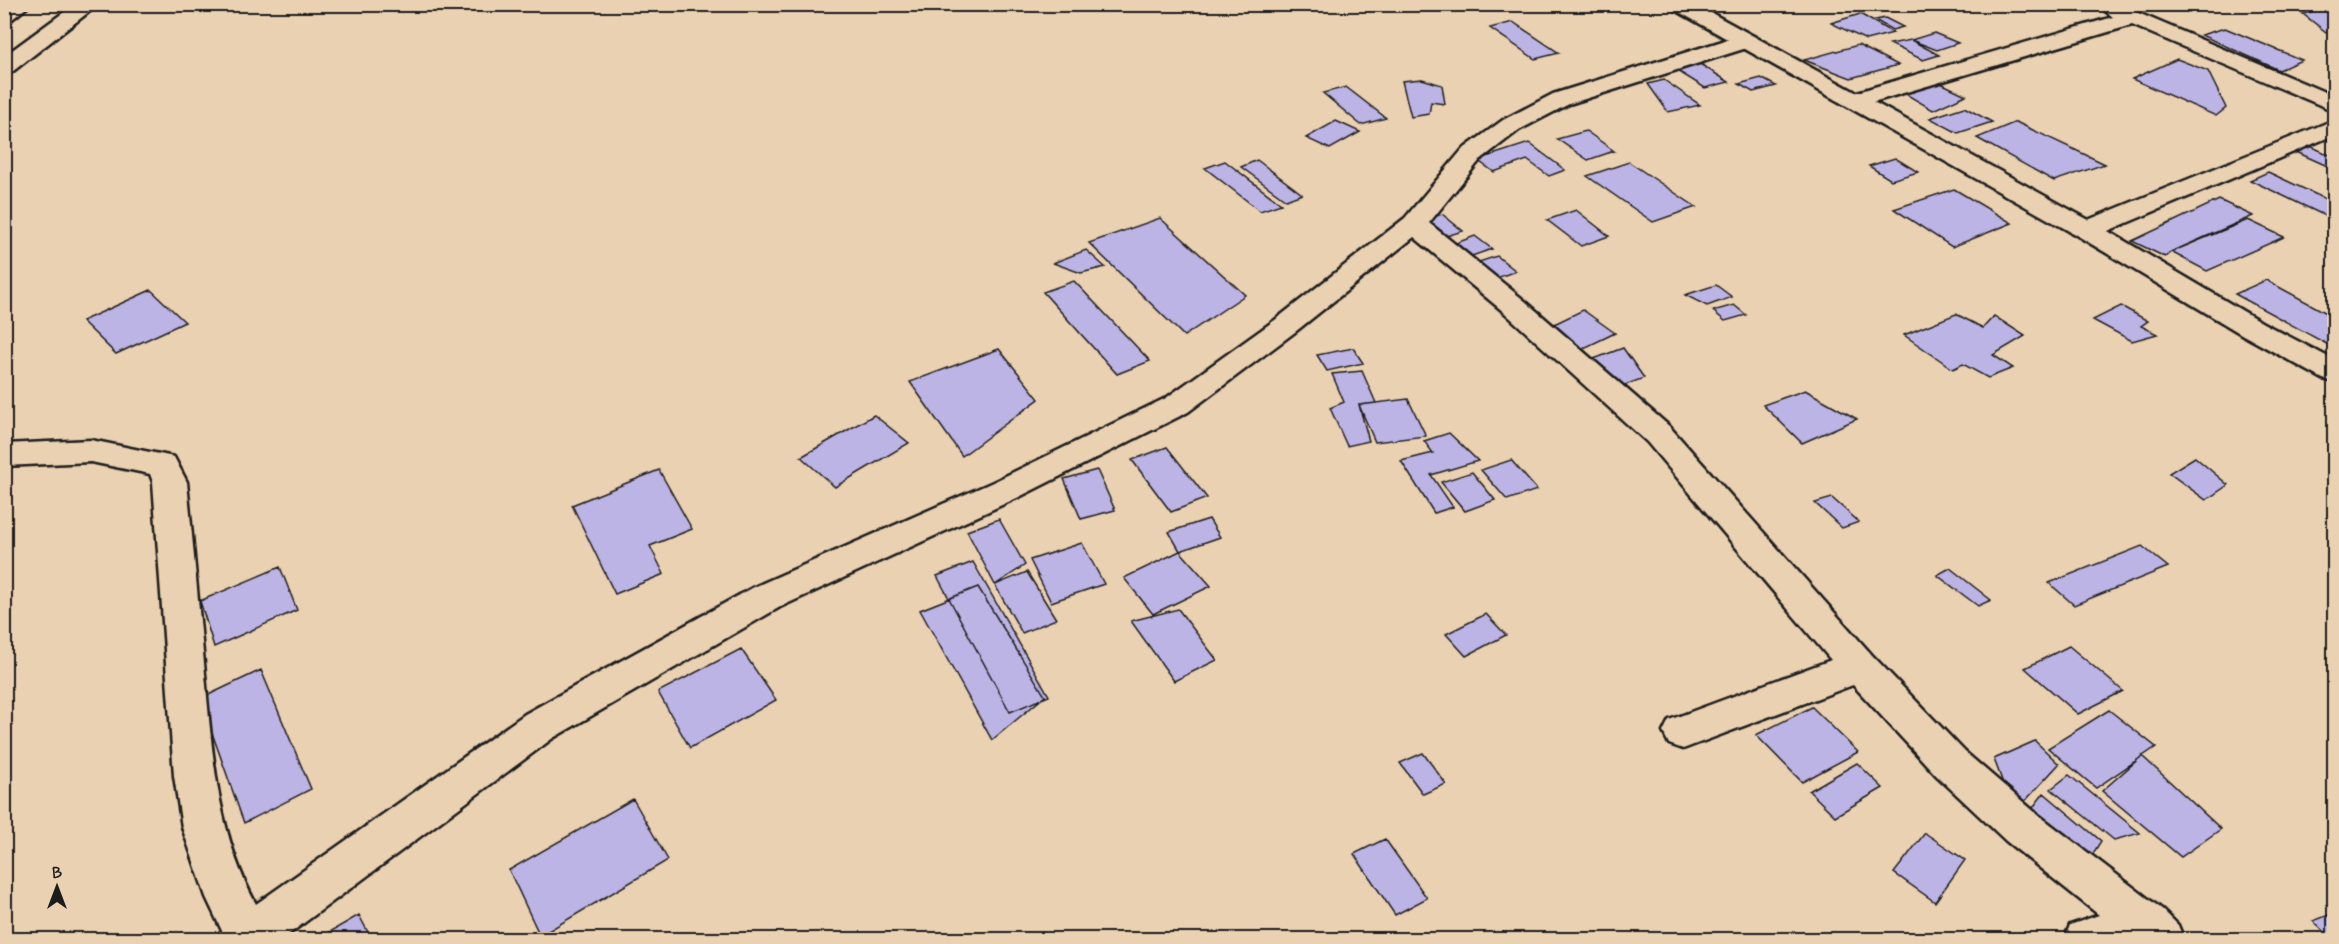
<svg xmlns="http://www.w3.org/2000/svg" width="2339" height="944" font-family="Mynerve,sans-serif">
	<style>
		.building { fill: #bdb4e6; stroke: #1c1c1c; stroke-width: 1.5 }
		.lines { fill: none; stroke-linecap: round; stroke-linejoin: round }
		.street-casing { stroke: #1c1c1c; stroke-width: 5 }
		.secondary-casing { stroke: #1c1c1c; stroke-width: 5 }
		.street { fill: #ead1b2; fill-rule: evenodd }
		.secondary { fill: #ead1b2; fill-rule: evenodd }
	</style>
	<rect width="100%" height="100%" fill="#ead1b2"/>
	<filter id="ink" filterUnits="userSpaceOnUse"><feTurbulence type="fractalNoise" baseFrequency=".0167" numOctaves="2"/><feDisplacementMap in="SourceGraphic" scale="12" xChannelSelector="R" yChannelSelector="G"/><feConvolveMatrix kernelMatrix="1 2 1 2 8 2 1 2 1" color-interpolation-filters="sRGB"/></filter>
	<g filter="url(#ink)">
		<!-- building -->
		<path class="building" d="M2334 5V30L2326 32 2303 14Z
			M1860 14 1893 33 1866 40 1831 23Z
			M1885 18 1903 27 1892 30 1875 20Z
			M1513 22 1559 53 1535 59 1490 28Z
			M2225 28 2302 60 2279 70 2201 35Z
			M1934 33 1958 43 1937 50 1911 40Z
			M1911 40 1939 55 1923 60 1890 44Z
			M1858 45 1898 65 1851 78 1804 60Z
			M2177 59 2208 71 2226 108 2216 116 2132 79Z
			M1700 64 1729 82 1705 88 1676 70Z
			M1761 78 1776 86 1753 92 1739 84Z
			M1930 78 1966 95 1933 110 1897 89Z
			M1422 79 1442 85 1445 104 1431 102 1429 114 1411 117 1402 81Z
			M1664 80 1700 105 1668 112 1648 84Z
			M1346 87 1386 118 1361 125 1323 93Z
			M1964 107 1992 122 1958 133 1930 118Z
			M1336 121 1360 132 1330 149 1306 138Z
			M2016 122 2105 164 2054 181 1977 138Z
			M1586 131 1614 151 1588 160 1557 139Z
			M1529 143 1565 170 1549 176 1527 160 1494 172 1477 160Z
			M2308 145 2334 157V169L2294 151Z
			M1895 158 1918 172 1891 180 1869 166Z
			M1257 160 1302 194 1286 200 1241 167Z
			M1225 161 1281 204 1260 211 1205 168Z
			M1629 162 1696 207 1653 222 1587 176Z
			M2268 172 2334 203V220L2250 180Z
			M1954 189 2012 223 1952 247 1894 209Z
			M2219 200 2253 216 2171 252 2165 257 2132 241Z
			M1576 210 1609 236 1581 246 1547 220Z
			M1442 214 1463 231 1443 237 1423 221Z
			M1160 218 1245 295 1184 336 1089 243Z
			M2248 220 2284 237 2207 271 2171 252Z
			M1475 236 1492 249 1472 256 1456 243Z
			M1086 250 1105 267 1081 273 1053 263Z
			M1497 256 1516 271 1494 279 1476 263Z
			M2266 280 2334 317V348L2235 294Z
			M1074 281 1150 361 1117 374 1043 292Z
			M1716 285 1732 297 1707 306 1685 295Z
			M151 290 185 322 116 354 82 321Z
			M1734 305 1746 315 1725 321 1713 311Z
			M2121 306 2148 321 2141 326 2157 334 2132 341 2093 320Z
			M1583 310 1615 333 1580 350 1548 327Z
			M1956 314 1983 328 1994 316 2025 336 1993 355 2013 368 1988 378 1963 364 1953 369 1904 335Z
			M1353 348 1363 363 1327 371 1317 355Z
			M1623 348 1644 378 1617 388 1591 360Z
			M999 349 1039 399 962 456 910 382Z
			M1362 371 1376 403 1359 405 1369 441 1347 446 1330 408 1344 402 1332 374Z
			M1805 390 1857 419 1802 443 1763 405Z
			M1408 399 1426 436 1375 442 1359 405Z
			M874 415 909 443 835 487 801 457Z
			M1449 433 1478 461 1431 475 1453 507 1434 513 1401 461 1433 453 1424 441Z
			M1167 447 1207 498 1171 512 1132 460Z
			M2195 457 2228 485 2206 500 2169 473Z
			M1511 460 1537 490 1507 500 1481 470Z
			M659 470 692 529 650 546 664 574 615 594 572 505Z
			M1097 470 1115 510 1081 519 1064 479Z
			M1472 472 1495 500 1465 511 1441 482Z
			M1832 498 1859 522 1842 528 1815 503Z
			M999 519 1025 565 995 585 967 531Z
			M1209 519 1220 537 1180 551 1169 532Z
			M1082 543 1104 584 1051 602 1030 560Z
			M2142 546 2168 567 2074 605 2049 583Z
			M1180 551 1211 586 1153 614 1124 578Z
			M973 562 1049 696 1010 712 937 576Z
			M280 567 297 610 214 647 200 601Z
			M1950 568 1991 600 1978 606 1937 575Z
			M1027 572 1056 619 1022 633 995 585Z
			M978 587 1045 696 992 740 920 610Z
			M1178 609 1217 660 1174 681 1131 621Z
			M1486 614 1506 635 1466 656 1446 634Z
			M2069 646 2123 691 2078 714 2025 668Z
			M741 649 776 700 690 748 658 692Z
			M261 670 311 789 244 823 200 699Z
			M1812 707 1858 752 1802 782 1756 735Z
			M2109 710 2156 747 2096 788 2048 748Z
			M2035 741 2059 764 2014 813 1994 759Z
			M1423 753 1446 784 1423 794 1400 763Z
			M2142 756 2221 829 2181 857 2102 791Z
			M1857 763 1883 788 1835 816 1809 791Z
			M2069 775 2140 833 2114 840 2051 789Z
			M2044 793 2101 841 2085 866 2028 814Z
			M633 799 668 860 540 936 509 870Z
			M1925 833 1965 860 1935 902 1894 873Z
			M1385 839 1427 898 1395 915 1354 854Z
			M2334 913V940H2332L2313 921Z
			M359 915 372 940H316Z"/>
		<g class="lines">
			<!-- street casing -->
			<g class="street-casing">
				<path id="street" d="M2117 4 2334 96V111L2132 25 1863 105 1855 107 1847 105 1843 100 1847 95 2113 17 2104 10 2107 6Z
					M1745 34 1753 36 1756 41 1753 46 1569 104 1519 130 1480 160 1429 223 1525 301 1669 426 1872 655 1965 752 2036 813 2163 910 2178 925 2184 940H2064L2070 925 2099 915 2006 841 1937 776 1853 685 1683 749 1669 744 1663 732 1669 720 1831 660 1647 442 1505 313 1414 237 1295 332 1188 412 1017 498 780 607 553 738 281 940H221L223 933 206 897 182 827 174 776 153 482 150 474 91 462 4 466V444L91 440 174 457 187 482C193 546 199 610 205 674 212 753 217 833 256 904L525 714 754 587 993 482 1166 398 1275 320 1405 218 1462 150 1503 120 1553 94Z
					M2334 120V135L2096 236 2087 238 2078 236 2074 230 2078 224Z"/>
			</g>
			<!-- secondary casing -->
			<g class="secondary-casing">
				<path id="secondary" d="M7 4H31L11 20 4 22V6Z
					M75 4H99L12 72 4 74V56Z
					M1669 4H1695L2096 224 2263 323 2334 360V382L2323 379 2243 335 2078 236 1672 8Z"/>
			</g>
			<!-- street -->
			<use href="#street" class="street"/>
			<!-- secondary -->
			<use href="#secondary" class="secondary"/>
		</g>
	</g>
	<!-- margin -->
	<rect width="2339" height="944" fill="none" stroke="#ead1b2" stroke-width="24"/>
	<rect x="12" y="12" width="2315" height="920" fill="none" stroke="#1c1c1c" stroke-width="2" filter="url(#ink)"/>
	<!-- north arrow -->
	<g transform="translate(57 887)" stroke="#ead1b2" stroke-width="4.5" paint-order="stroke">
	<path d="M0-4.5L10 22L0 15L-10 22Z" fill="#1c1c1c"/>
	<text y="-9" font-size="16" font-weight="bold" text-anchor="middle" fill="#1c1c1c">B</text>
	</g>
</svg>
